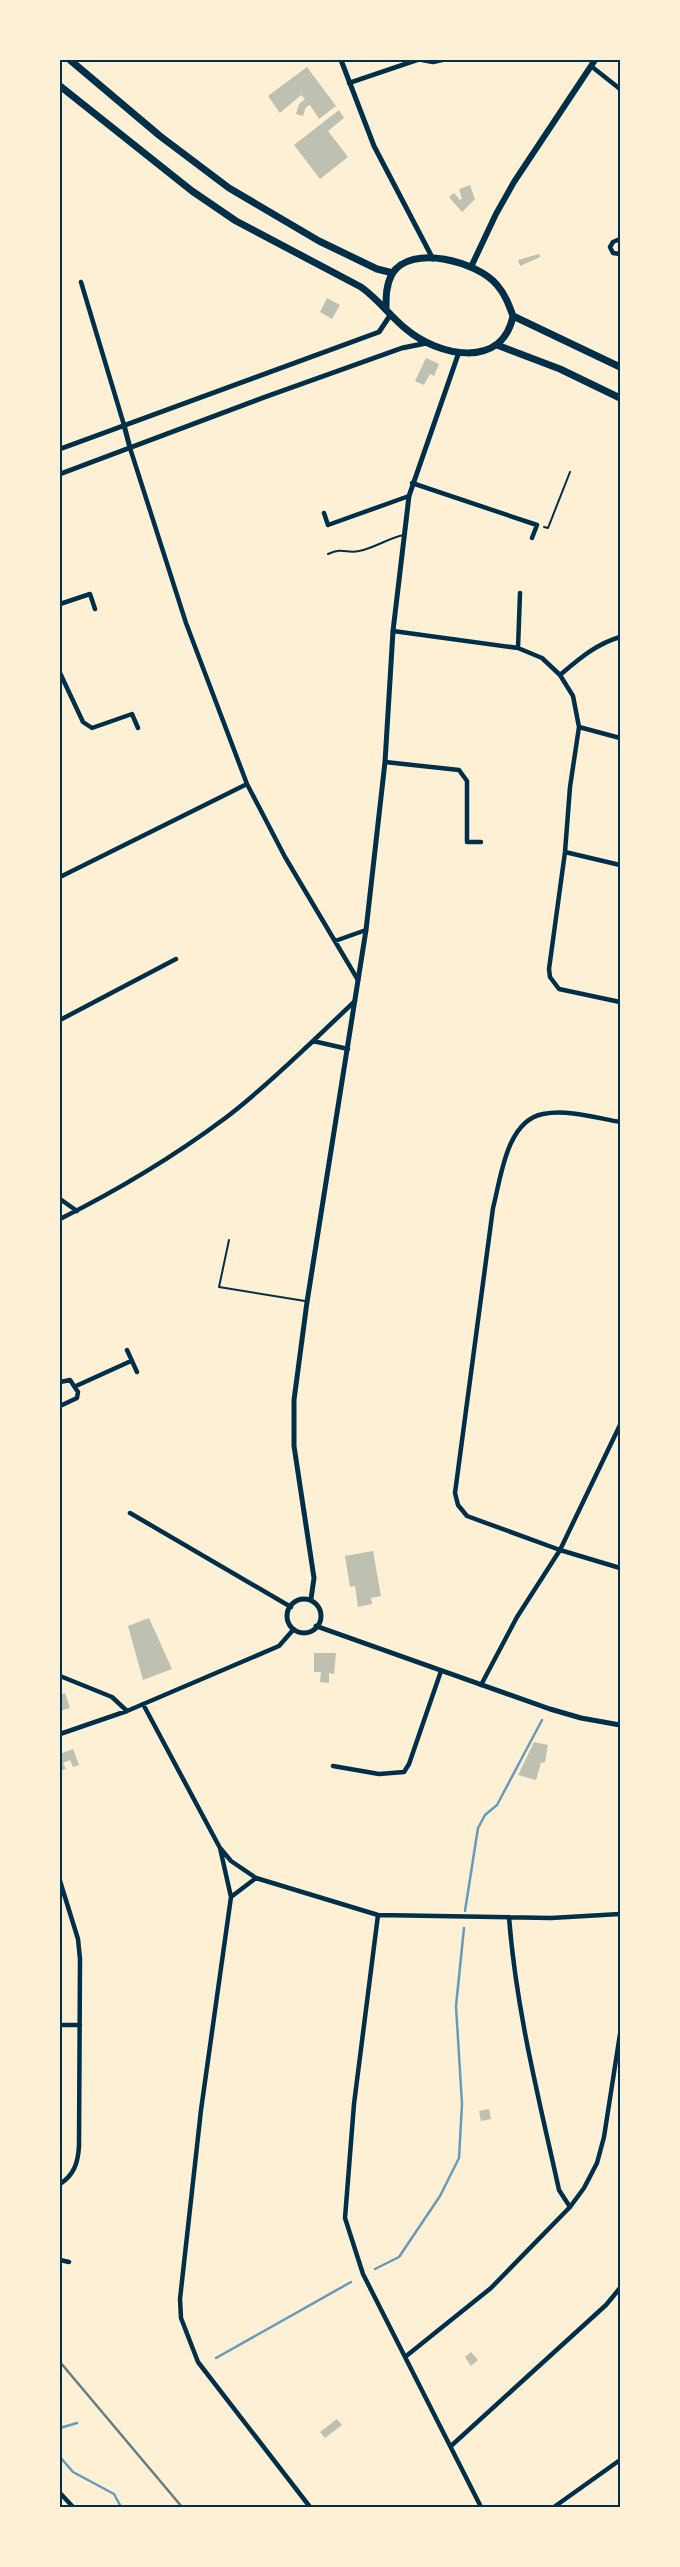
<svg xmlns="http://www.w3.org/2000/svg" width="680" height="2567" font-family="'Titillium Web',sans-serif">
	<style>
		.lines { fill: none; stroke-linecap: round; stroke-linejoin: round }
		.stream { stroke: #669bbc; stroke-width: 2.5 }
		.building { fill: #bec0b2 }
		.path { stroke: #003049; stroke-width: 2 }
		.service { stroke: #003049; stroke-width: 2 }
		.minor { stroke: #003049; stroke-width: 4.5 }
		.tertiary { stroke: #003049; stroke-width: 5 }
		.secondary { stroke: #003049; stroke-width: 6 }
		.trunk { stroke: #003049; stroke-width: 7 }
		.rail { stroke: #657d81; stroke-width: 2.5 }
		.neatline { fill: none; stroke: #003049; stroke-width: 2 }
	</style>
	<rect width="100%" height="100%" fill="#fdf0d5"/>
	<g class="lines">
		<!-- stream -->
		<path class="stream" d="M465 1911 478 1828 485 1815 497 1805 542 1720
			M375 2269 399 2257 440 2196 459 2158 462 2104 456 2006 464 1928
			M216 2358 351 2282
			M60 2428 77 2423
			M60 2457 73 2472 114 2494 121 2507"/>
	</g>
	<!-- building -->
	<path class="building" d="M307 67 336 106 319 119 310 105 306 107 303 116 296 114 299 104 305 99 301 95 280 113 268 96Z
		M339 110 344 118 328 131 348 157 320 179 294 145Z
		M470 185 475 199 462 212 449 197 454 193 460 200 462 199 459 189Z
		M539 254 540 257 520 266 518 260Z
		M327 298 340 305 332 319 320 312Z
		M426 358 439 364 434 376 430 374 424 385 415 381Z
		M373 1551 381 1596 371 1598 372 1604 358 1607 355 1586 350 1587 345 1556Z
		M149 1618 172 1669 143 1680 128 1626Z
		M314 1653H336L334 1674 329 1673V1683L320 1682 321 1672H314Z
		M65 1693 70 1708 60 1711V1695Z
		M534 1742 548 1745 545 1762 541 1763 536 1780 518 1775Z
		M73 1749 79 1765 73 1767 70 1760 63 1763 66 1769 60 1771V1754Z
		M489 2109 491 2119 481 2121 479 2111Z
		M471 2352 478 2360 471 2366 465 2357Z
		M337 2419 342 2425 325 2438 320 2432Z"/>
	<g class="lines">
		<!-- path -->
		<path class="path" d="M544 527 548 528 570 472"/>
		<!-- service -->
		<path class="service" d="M328 554C344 547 346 554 359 551 375 548 388 538 404 535
			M229 1240 219 1287 305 1301"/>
		<!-- minor -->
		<path class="minor" d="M422 60 433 62 442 60
			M591 66 620 89
			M349 83 417 60
			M620 239 613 242 610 247 613 253 620 254
			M81 282 124 425
			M130 448 186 623 247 784 285 857 358 980
			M412 483 537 525 532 538
			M324 513 328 525 409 496
			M60 604 90 594 95 609
			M393 631 518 648 542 658 560 675 573 696 579 727 570 787 565 852 549 969 550 977 559 989 620 1002
			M518 648 520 593
			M60 673 83 722 92 728 132 714 138 728
			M560 675C579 659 596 644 620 637
			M579 727 620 738
			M385 762 459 770 467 781V842H481
			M565 852 620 865
			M60 877 247 784
			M335 941 366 930
			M60 1020 176 959
			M313 1041 355 1001
			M620 1122C597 1118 567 1109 543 1114 506 1121 501 1178 493 1208L455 1493 458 1505 467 1516 560 1550 620 1568
			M60 1199 77 1211
			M60 1219C116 1191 173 1157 224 1119 255 1096 284 1068 313 1041L348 1049
			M127 1350 137 1372
			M60 1382 70 1380 78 1392 77 1398 60 1406
			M76 1386 131 1361
			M130 1513 291 1607
			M60 1676 112 1697 127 1711
			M481 1685 517 1617 560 1550 620 1425
			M143 1704 220 1848 231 1897 201 2110 180 2299 181 2318 198 2362 310 2507
			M60 1734 127 1711 279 1646 293 1630
			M333 1766 379 1774 404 1772 409 1764 441 1671
			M221 1849 231 1861 256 1878 378 1915 551 1918 620 1914
			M60 1881 78 1939 80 1959 79 2146C78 2163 74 2175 60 2184
			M231 1897 256 1878
			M378 1915 354 2104 345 2218 363 2274 481 2507
			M509 1917C516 2010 539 2099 559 2190L570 2207
			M60 2025H80
			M60 2260 69 2262
			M405 2357 491 2288 570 2207 584 2188 597 2163 604 2137 620 2034
			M451 2446 606 2305 620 2288
			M60 2493 73 2507
			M554 2507 620 2460"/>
		<!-- tertiary -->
		<path class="tertiary" d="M341 60 374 146 433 259
			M124 425 130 448
			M60 449 379 332 391 314
			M60 474 265 397 402 348 427 343
			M311 1599 314 1578 294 1446V1400L307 1302 366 930 385 762 393 631 409 496 459 352
			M287 1616a17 17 0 1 1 34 0a17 17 0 1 1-34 0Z
			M316 1626 550 1709 581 1718 620 1725"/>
		<!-- secondary -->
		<path class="secondary" d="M471 267 496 214 514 182 595 60"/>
		<!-- trunk -->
		<path class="trunk" d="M70 60 160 136 229 188 319 241 377 269 393 273
			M60 86 192 191 236 221 361 287C378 299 390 316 406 329 438 356 502 370 513 316 509 305 505 294 497 285 478 262 411 243 392 274 386 285 386 297 386 308
			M513 316 620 367
			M497 345 560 369 620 398"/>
		<!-- rail -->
		<path class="rail" d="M60 2362 182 2507"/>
	</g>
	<!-- border -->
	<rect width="680" height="2567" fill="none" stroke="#fdf0d5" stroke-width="122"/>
	<rect x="61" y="61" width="558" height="2445" class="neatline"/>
</svg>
